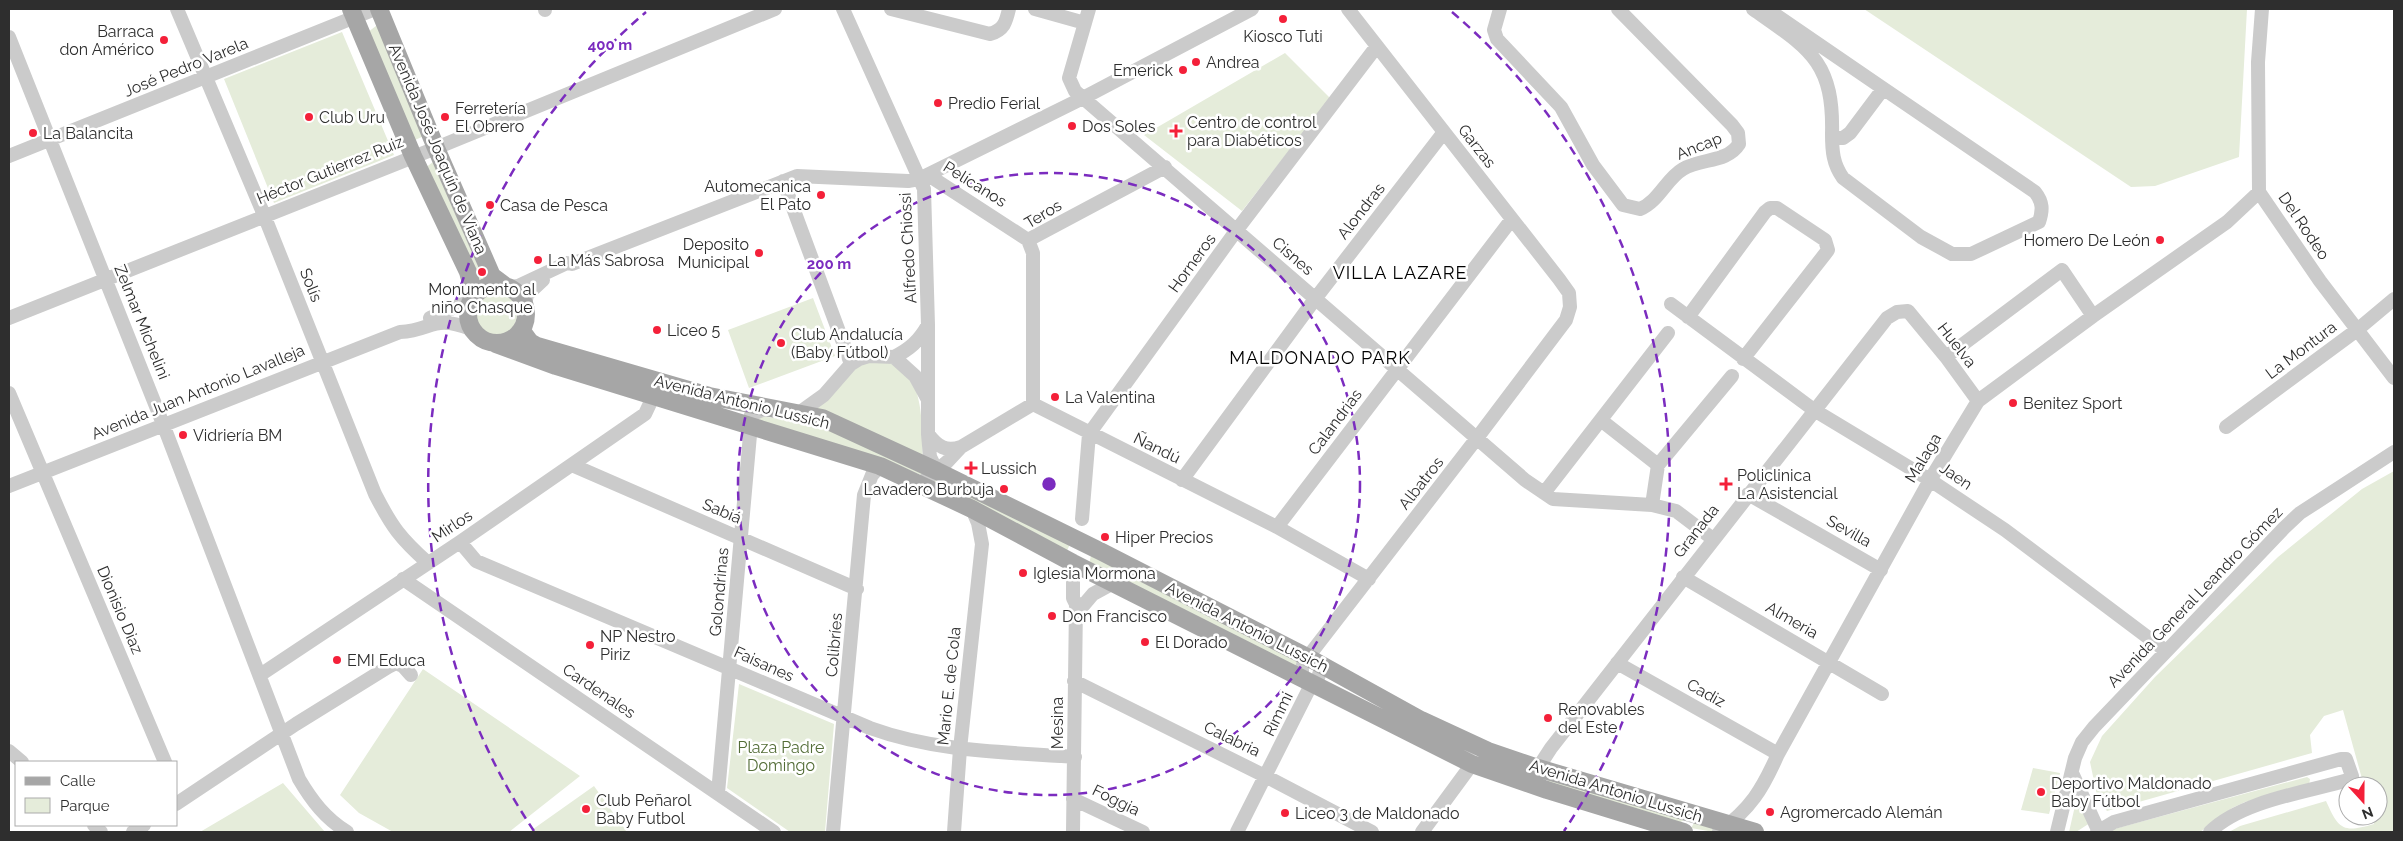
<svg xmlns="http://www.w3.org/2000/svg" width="2403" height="841" font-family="Raleway,sans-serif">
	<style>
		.green { fill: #e5ecda }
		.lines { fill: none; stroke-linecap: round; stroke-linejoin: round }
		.minor { stroke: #cbcbcb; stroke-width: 14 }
		.major { stroke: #a6a6a6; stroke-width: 18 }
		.ring { fill: none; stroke: #7b2cbf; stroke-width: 2.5; stroke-dasharray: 9 6 }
		.poi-dot { fill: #f42039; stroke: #fff; stroke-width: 2 }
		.labels { text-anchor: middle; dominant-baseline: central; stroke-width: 5; stroke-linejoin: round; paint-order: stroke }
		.poi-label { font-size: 16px; fill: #2e2e2e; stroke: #fff; text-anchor: start }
		.street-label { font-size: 16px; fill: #2e2e2e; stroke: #fff }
		.park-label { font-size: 16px; fill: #536d37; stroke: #fff }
		.neighbourhood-label { font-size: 18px; letter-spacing: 1px; fill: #000; stroke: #fff }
		.centre { fill: #7b2cbf; stroke: #fff; stroke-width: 2.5 }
		.ring-label { font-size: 15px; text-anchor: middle; font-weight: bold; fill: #7b2cbf; stroke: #fff; stroke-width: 5; stroke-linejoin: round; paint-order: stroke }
	</style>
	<rect width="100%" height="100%" fill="#fff"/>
	<!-- green -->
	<path class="green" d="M1864 9H2247L2239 157 2155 186 2131 187Z
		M376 26 379 27 424 136 415 140 368 32Z
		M342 32 394 155 274 203 224 79Z
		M1285 53 1330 98 1242 211 1144 135Z
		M433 162 484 280 475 284 425 168Z
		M471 314a23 23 0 1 1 46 0a23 23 0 1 1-46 0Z
		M813 298 835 356 749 388 728 330Z
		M865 363C873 363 881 362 889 363 925 370 922 429 923 456L814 410 857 367Z
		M757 416 816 422 923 474 921 475 895 465 755 421Z
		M2394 471V832H2229L2240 826 2326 801C2339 830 2343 833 2374 824L2372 816H2378V786H2364L2343 710 2324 716 2310 735 2312 753 2107 811 2098 800 2090 762 2102 736 2155 677 2278 557 2362 489Z
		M936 478 1070 544 1066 553 927 482Z
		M1091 555 1301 659 1297 671 1089 565Z
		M423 669 580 776 509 832H393L359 813 340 795Z
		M739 684 834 724 825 832H790L727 788Z
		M2033 768 2060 773 2049 814 2021 810Z
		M1544 774 1688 818 1677 824 1551 786Z
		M2307 777 2310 779 2309 785 2245 802 2232 808 2200 832H2109L2114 829Z
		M283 783 325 832H200Z
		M594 786 627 832H529Z
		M2077 797 2090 823 2076 832H2069Z
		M1694 823 1715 825 1714 832 1691 828Z"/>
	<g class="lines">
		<!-- minor -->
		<path class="minor" d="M177 9 264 215 375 494C392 527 400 538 428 563
			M545 9V10
			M843 9 924 189 928 325V434L930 457 937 471
			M891 9 990 34C1004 30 1006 22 1009 9
			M1035 9 1085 23
			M1089 9 1069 78 1075 91 1525 480 1553 499 1652 505 1676 511 1713 539
			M1500 9 1494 30 1497 39 1561 107 1593 165 1623 205 1640 209C1659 201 1666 179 1683 169 1701 158 1727 163 1739 144L1738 133 1732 125 1618 9
			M1753 9C1808 48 1834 60 1832 134L1836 138H1843L1850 133 1880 93 1881 87 1767 9
			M2262 9 2258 62 2259 192 2320 281 2394 378
			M9 37 163 424 299 779C312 801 325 818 347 832
			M1832 134C1832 151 1833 164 1843 178L1921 237 1952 254H1971L2039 222C2043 210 2043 202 2035 192L1881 87
			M9 156 375 9
			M928 175 1028 240 1033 253V404
			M783 181 851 364
			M1028 240 1165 167
			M510 287 518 286 567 263 572 264 797 176 908 181 919 179 1083 98 1252 9
			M525 304 527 295 543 280
			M1671 304 1814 410 1930 480 2005 530 2166 651
			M1688 317 1765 212 1770 208H1777L1825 240 1828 250 1825 254 1743 359
			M9 318 436 148 775 9
			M430 318 471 300
			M894 357C910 349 919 341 928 325
			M1946 357 2062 270 2093 316
			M9 393 165 762
			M799 413 824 395 851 364 859 359 869 356 894 357 915 376 927 398
			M1602 421 1658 465
			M2226 427 2357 330 2394 299
			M928 434C938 447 946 452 961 447
			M572 465 857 589
			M1182 480 1315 299 1444 132
			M919 485 947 462 961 447 1033 404 1277 527 1369 579
			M9 486 400 332C434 330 432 314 471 329
			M1544 493 1668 333
			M1748 494 1881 570
			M1652 505 1658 465 1732 376
			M1082 519 1089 434 1236 231 1377 46
			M1277 527 1512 219
			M460 542 476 561 870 728C936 752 1005 752 1075 757
			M1073 563V598L1076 604 1073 832
			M1683 577 1882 694
			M403 579 774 832
			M1076 614 1093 594 1115 582
			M1617 663 1778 754
			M260 675 460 542 645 414 653 397
			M1302 679V668L1304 662 1477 438 1566 320 1570 307 1569 293 1559 279 1348 9
			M1074 681 1267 777 1372 832
			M9 751 22 762
			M2072 773 2099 832
			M1540 776 1538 768 1551 748 1887 318 1897 312 1908 311 1946 357 1978 401
			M718 793 750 435 749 424 751 415 762 410 771 409
			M1073 799 1143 832
			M176 804 296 724 388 667 396 663 403 666 411 675
			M94 825 101 832
			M133 832 144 825
			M833 832 864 495 872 475 880 466
			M954 832 960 749 982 544 978 523 972 509
			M1237 832 1312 683 1318 678 1322 665
			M1422 832 1472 764
			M1719 832C1751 808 1762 790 1778 754L1930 480 1978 401 2093 316 2227 222 2259 192
			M2057 832 2075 758 2082 742 2094 727 2284 528 2300 513 2394 452
			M2097 832 2114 822 2341 759H2346L2352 776 2348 780C2307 792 2241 801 2210 832"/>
		<!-- major -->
		<path class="major" d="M351 9 413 156 468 272 471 283 472 299
			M379 9 436 148 492 276 504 285
			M468 314a29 29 0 1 1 58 0a29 29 0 1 1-58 0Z
			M522 331 530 342 537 346 709 396 822 418 937 471 1102 552 1309 658 1421 720 1488 751 1538 768 1755 832
			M496 344 556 366 880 466 972 509 1073 563 1472 764 1547 790 1684 832"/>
	</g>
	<!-- distance rings -->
	<g class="ring">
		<circle cx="1049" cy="484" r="311"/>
		<path d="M534 831A621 621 0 0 1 646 12M1452 12A621 621 0 0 1 1564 831"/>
	</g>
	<!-- markers -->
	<g class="poi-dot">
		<circle cx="1283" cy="19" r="5"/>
		<circle cx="164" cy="40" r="5"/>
		<circle cx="1196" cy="62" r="5"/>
		<circle cx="1183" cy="70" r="5"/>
		<circle cx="938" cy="103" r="5"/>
		<circle cx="309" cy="117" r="5"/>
		<circle cx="445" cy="117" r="5"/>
		<circle cx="1072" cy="126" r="5"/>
		<path d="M1173.5 123.5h5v5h5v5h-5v5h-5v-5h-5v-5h5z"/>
		<circle cx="33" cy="133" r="5"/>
		<circle cx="821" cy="195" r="5"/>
		<circle cx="490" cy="205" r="5"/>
		<circle cx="2160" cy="240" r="5"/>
		<circle cx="759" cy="253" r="5"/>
		<circle cx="538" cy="260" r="5"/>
		<circle cx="482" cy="272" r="5"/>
		<circle cx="657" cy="330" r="5"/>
		<circle cx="781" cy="343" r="5"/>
		<circle cx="1055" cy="397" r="5"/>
		<circle cx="2013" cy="403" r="5"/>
		<circle cx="183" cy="435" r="5"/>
		<path d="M968.5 460.5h5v5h5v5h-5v5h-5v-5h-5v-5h5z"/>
		<path d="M1723.5 476.5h5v5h5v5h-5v5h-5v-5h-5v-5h5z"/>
		<circle cx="1004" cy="489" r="5"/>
		<circle cx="1105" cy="537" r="5"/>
		<circle cx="1023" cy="573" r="5"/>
		<circle cx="1052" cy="616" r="5"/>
		<circle cx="1145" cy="642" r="5"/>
		<circle cx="590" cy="645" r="5"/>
		<circle cx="337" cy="660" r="5"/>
		<circle cx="1548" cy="718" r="5"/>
		<circle cx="2041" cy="792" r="5"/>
		<circle cx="586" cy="809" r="5"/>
		<circle cx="1770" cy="812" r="5"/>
		<circle cx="1285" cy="813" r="5"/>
	</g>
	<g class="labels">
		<!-- poi labels -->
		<g class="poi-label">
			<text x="154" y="31" text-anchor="end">Barraca<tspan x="154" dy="18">don Américo</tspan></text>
			<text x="1283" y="36" text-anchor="middle">Kiosco Tuti</text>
			<text x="1206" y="62">Andrea</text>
			<text x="1173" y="70" text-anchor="end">Emerick</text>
			<text x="948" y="103">Predio Ferial</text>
			<text x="455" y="108">Ferretería<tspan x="455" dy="18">El Obrero</tspan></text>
			<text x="319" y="117">Club Uru</text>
			<text x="1187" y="122">Centro de control<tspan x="1187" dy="18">para Diabéticos</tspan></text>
			<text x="1082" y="126">Dos Soles</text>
			<text x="43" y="133">La Balancita</text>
			<text x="811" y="186" text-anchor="end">Automecanica<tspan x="811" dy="18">El Pato</tspan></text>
			<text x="500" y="205">Casa de Pesca</text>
			<text x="2150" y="240" text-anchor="end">Homero De León</text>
			<text x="749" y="244" text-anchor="end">Deposito<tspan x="749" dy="18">Municipal</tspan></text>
			<text x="548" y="260">La Más Sabrosa</text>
			<text x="482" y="289" text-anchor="middle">Monumento al<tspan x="482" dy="18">niño Chasque</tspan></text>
			<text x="667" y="330">Liceo 5</text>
			<text x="791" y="334">Club Andalucía<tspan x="791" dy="18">(Baby Fútbol)</tspan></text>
			<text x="1065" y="397">La Valentina</text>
			<text x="2023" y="403">Benitez Sport</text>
			<text x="193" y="435">Vidriería BM</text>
			<text x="981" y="468">Lussich</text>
			<text x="1737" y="475">Policlinica<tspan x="1737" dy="18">La Asistencial</tspan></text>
			<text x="994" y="489" text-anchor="end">Lavadero Burbuja</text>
			<text x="1115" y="537">Hiper Precios</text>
			<text x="1033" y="573">Iglesia Mormona</text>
			<text x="1062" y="616">Don Francisco</text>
			<text x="600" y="636">NP Nestro<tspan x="600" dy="18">Piriz</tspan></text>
			<text x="1155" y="642">El Dorado</text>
			<text x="347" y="660">EMI Educa</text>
			<text x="1558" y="709">Renovables<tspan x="1558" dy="18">del Este</tspan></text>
			<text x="2051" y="783">Deportivo Maldonado<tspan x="2051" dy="18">Baby Fútbol</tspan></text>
			<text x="596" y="800">Club Peñarol<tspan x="596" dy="18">Baby Futbol</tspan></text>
			<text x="1780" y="812">Agromercado Alemán</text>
			<text x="1295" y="813">Liceo 3 de Maldonado</text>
		</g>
		<!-- street labels -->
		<g class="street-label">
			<text transform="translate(186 67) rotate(-22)">José Pedro Varela</text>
			<text transform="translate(1477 146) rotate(52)">Garzas</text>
			<text transform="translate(1699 146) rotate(-22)">Ancap</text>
			<text transform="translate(438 149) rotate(67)">Avenida José Joaquín de Viana</text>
			<text transform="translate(330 170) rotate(-22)">Héctor Gutierrez Ruiz</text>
			<text transform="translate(975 184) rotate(32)">Pelícanos</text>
			<text transform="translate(1361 211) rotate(-52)">Alondras</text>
			<text transform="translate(1043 214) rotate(-31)">Teros</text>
			<text transform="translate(2304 226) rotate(56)">Del Rodeo</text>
			<text transform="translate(908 248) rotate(-93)">Alfredo Chiossi</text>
			<text transform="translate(1293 256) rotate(41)">Cisnes</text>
			<text transform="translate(1192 263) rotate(-54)">Horneros</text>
			<text transform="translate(311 285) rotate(68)">Solís</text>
			<text transform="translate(142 322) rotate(68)">Zelmar Michelini</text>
			<text transform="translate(1957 345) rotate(52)">Huelva</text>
			<text transform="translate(2301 350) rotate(-37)">La Montura</text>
			<text transform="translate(198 392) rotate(-22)">Avenida Juan Antonio Lavalleja</text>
			<text transform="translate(742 402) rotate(14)">Avenida Antonio Lussich</text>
			<text transform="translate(1335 422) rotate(-53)">Calandrias</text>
			<text transform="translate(1157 448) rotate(26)">Ñandú</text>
			<text transform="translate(1923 458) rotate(-59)">Malaga</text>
			<text transform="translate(1956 476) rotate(34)">Jaen</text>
			<text transform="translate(1421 483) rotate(-52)">Albatros</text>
			<text transform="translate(722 511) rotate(23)">Sabiá</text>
			<text transform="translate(452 526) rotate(-34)">Mirlos</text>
			<text transform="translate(1696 531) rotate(-52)">Granada</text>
			<text transform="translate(1849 531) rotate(29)">Sevilla</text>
			<text transform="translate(719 592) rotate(-85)">Golondrinas</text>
			<text transform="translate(2195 597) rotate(-46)">Avenida General Leandro Gómez</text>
			<text transform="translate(120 610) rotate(67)">Dionisio Diaz</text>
			<text transform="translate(1792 620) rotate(30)">Almeria</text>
			<text transform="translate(1247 627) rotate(27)">Avenida Antonio Lussich</text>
			<text transform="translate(834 645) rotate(-85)">Colibríes</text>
			<text transform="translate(764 664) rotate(24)">Faisanes</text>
			<text transform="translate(949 686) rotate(-84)">Mario E. de Cola</text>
			<text transform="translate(599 691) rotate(34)">Cardenales</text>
			<text transform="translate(1706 693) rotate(29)">Cadiz</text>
			<text transform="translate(1278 714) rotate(-64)">Rimmi</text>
			<text transform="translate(1057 723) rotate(-90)">Mesina</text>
			<text transform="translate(1232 739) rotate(26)">Calabria</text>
			<text transform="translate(1616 791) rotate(17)">Avenida Antonio Lussich</text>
			<text transform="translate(1116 800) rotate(26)">Foggia</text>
		</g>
		<!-- park labels -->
		<g class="park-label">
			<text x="781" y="747">Plaza Padre<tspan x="781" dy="18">Domingo</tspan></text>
		</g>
		<!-- neighbourhood labels -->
		<g class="neighbourhood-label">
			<text x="1400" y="272">VILLA LAZARE</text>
			<text x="1320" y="357">MALDONADO PARK</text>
		</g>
	</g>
	<circle cx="1049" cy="484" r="8" class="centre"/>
	<g class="ring-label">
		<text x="610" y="50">400 m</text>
		<text x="829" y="269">200 m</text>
	</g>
	<!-- border -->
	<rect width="2403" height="841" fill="none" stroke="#2e2e2e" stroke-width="20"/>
	<!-- legend -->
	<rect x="15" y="761" width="162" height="65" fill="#ffffff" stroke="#ababab"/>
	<rect x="25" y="777" width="25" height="8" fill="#a6a6a6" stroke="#ababab"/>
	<text x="60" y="786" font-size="15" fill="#2e2e2e">Calle</text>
	<rect x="25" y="798" width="25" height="15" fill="#e5ecda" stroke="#ababab"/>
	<text x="60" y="811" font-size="15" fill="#2e2e2e">Parque</text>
	<!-- north arrow -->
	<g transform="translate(2363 801) rotate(159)"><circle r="24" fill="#ffffff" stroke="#ababab"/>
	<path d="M0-4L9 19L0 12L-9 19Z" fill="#f42039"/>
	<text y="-8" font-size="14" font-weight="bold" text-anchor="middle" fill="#2e2e2e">N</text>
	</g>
</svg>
